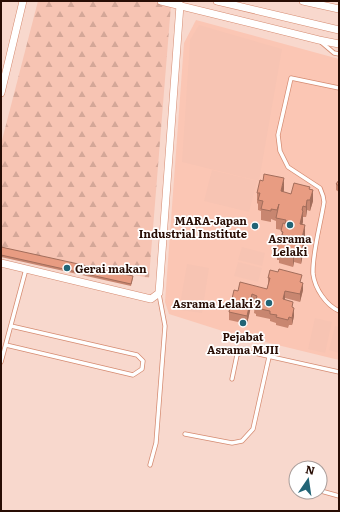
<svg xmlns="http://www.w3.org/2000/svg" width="340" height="512" font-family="Literata,serif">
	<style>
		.built { fill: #fbc6b4 }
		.forest { fill: url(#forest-firs) }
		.pitch { fill: #f7c4b3 }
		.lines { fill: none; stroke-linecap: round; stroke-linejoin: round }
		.lane-casing { stroke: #d58b71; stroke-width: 5 }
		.street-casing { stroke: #d58b71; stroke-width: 8 }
		.lane { stroke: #fff; stroke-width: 3.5 }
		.street { stroke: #fff; stroke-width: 7 }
		.wall { fill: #c88670 }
		.shaded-wall { fill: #a26d5b }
		.building { fill: #e89c82; stroke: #a26d5b }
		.poi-dot { fill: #216476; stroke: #fff; stroke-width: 1.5 }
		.labels { text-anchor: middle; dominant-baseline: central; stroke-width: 3.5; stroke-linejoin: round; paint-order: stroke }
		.poi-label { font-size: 11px; font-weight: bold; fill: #280d04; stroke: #fff; text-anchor: end }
	</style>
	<defs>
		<pattern id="forest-firs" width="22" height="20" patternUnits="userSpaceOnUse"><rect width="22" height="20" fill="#f7c4b3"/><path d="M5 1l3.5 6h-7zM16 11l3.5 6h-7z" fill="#d4a798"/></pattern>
	</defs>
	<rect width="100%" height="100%" fill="#f8d8cd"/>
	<!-- built -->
	<path class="built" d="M196 20 339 59V360L232 334 169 314 165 302 184 43Z"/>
	<!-- forest -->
	<path class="forest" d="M38 1H149L171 5 149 278 1 248V144Z"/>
	<!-- pitch -->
	<path class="pitch" d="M199 25 282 49 259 181 182 162 190 40Z
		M212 170 257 181 249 212 204 201Z
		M242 247 265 253 262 266 238 260Z
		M238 262 262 268 258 282 234 276Z
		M187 264 209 268 202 313 179 310Z
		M315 318 332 322 325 353 308 349Z
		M335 326 339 327V353L329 350Z"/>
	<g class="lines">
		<!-- lane casing -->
		<g class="lane-casing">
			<path id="lane" d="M321 42 334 53 339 54
				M339 88 291 78 278 135 280 151 288 167 320 188 323 196 324 202C321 223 312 253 313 274 315 289 326 305 339 311
				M6 345 133 375 142 369 143 361 137 355 11 326
				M1 362 26 269
				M232 379 237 355 245 351 339 372
				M185 434 232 443 242 441 253 429 269 357
				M150 465 156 443 165 326 159 294
				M321 491 339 496"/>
		</g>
		<!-- street casing -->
		<g class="street-casing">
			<path id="street" d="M161 1 319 40 339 44
				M217 1 339 30
				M303 1 339 9
				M1 93 23 1
				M1 263 151 299 159 293 180 5"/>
		</g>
		<!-- lane -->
		<use href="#lane" class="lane"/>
		<!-- street -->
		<use href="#street" class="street"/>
	</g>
	<!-- wall -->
	<path class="wall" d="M339 180V192L336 190V184Z
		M284 189V192L291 194 310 189 313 201 310 211 307 210 306 217H303L302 224 305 236 304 239V249L301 264 294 262 293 267 279 263V260H277V249L281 241 282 230 276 229V221L271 219V222L261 220V211L258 210V204L257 203V193Z
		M1 247 133 278 131 286 1 257Z
		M268 278 302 283 303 290 300 302 285 298V300L293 308 294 316 292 325H289L288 328 276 325V323L270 321V319L256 316V314L254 313 255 303 252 302 247 324 229 320V312L238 291 267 289 268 285Z"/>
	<!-- shaded-wall -->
	<path class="shaded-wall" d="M284 178V189L281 202V191Z
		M313 190V201L310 211V200Z
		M307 200V210L306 217V207Z
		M303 206V222L300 235V224Z
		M305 225V236L302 249V238Z
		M304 239V249L301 264V253Z
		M294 251V262L293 267V256Z
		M303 283V290L300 302V294Z
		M285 291V298L283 307V299Z
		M252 294V302L247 324V316Z
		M294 308V316L292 325V318Z"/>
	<!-- building -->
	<path class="building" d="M264 174 284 178 281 191 291 194 294 183 310 187 309 189 313 190 310 200H307L306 207 303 206 302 210 303 211 300 224 305 225 302 238 304 239 301 253 294 251 293 256 279 252V249H277L279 241H281L282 237 285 238 286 236 282 235 283 232 281 231 283 223 285 224 286 220 276 218 279 204 277 210 271 209V211L261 209 263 201 258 200 260 193H257L260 180 263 181Z
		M339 180V186L336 184Z
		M1 247 133 276 131 284 1 255Z
		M279 269 302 275 300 282 303 283 300 294 285 291 283 299 293 302 292 307 294 308 292 318 289 317 288 320 276 317 277 315 270 314V311L256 308 257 306H254L257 296 252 294 247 316 229 312 234 290 238 291 240 282 267 289 270 278H268L270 270 278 272Z"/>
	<!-- markers -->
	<g class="poi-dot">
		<circle cx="290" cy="225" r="4"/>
		<circle cx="255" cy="226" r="4"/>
		<circle cx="67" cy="268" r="4"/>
		<circle cx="269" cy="303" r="4"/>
		<circle cx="243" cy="323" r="4"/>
	</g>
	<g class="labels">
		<!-- poi labels -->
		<g class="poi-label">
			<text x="247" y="220">MARA-Japan<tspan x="247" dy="13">Industrial Institute</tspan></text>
			<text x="290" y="238" text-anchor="middle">Asrama<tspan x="290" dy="13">Lelaki</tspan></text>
			<text x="75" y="268" text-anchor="start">Gerai makan</text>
			<text x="261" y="303">Asrama Lelaki 2</text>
			<text x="243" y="336" text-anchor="middle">Pejabat<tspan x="243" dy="13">Asrama MJII</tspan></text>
		</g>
	</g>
	<!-- border -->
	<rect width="340" height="512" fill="none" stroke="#280d04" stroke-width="4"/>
	<!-- north arrow -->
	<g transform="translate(308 480) rotate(13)"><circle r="19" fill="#ffffff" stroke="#a99e9b"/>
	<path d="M0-3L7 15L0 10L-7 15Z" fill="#216476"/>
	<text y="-6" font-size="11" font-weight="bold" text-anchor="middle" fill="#280d04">N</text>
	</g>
</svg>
